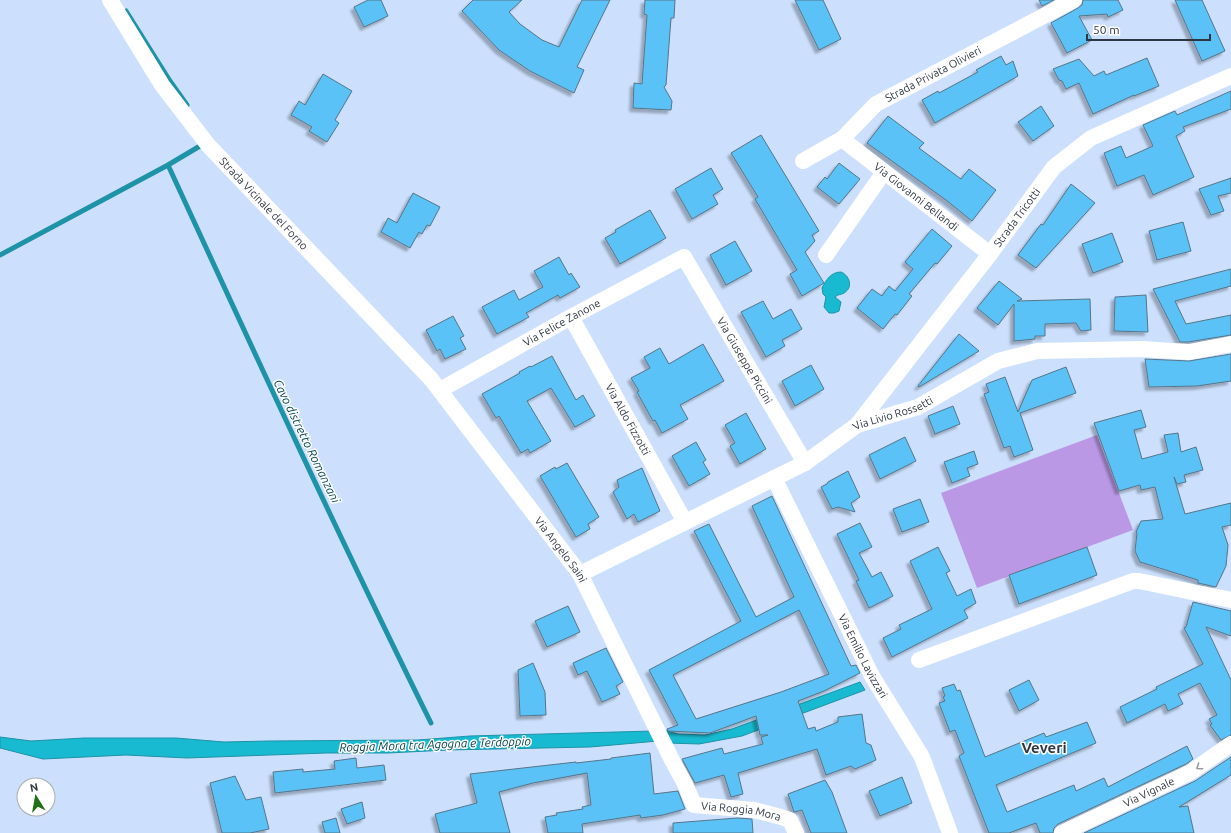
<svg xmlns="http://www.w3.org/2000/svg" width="1231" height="833" font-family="Ubuntu,sans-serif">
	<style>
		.park { fill: #bb98e6 }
		.water { fill: #17bad1; stroke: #1e92a6 }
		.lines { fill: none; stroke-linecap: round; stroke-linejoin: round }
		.stream { stroke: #1e92a6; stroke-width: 5 }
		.building { fill: #5ac2f7; stroke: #567588; fill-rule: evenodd; filter: url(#shadow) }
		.minor { stroke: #fff; stroke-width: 16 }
		.oneway { stroke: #969aa0 }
		.labels { text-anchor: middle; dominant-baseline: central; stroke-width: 3; stroke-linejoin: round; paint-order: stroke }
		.street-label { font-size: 11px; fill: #2d3540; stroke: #fff }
		.water-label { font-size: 12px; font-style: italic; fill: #01444d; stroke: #fff }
		.district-label { font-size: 15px; font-weight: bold; fill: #2d3540; stroke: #fff }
	</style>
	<defs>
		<filter id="shadow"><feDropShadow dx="-3.5" dy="3.5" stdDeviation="1" flood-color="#0004"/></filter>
	</defs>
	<rect width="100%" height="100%" fill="#cce0fd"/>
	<!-- park -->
	<path class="park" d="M1097 435 1133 530 977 588 941 493Z"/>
	<!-- water -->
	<path class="water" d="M841 272C849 275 854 287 844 293 841 295 838 294 835 297L841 302 839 311 834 313H829L824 307 826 297 823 294 822 288C826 280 831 272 841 272Z
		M860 682 865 690 742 736 699 744 668 743 664 730 678 734 705 735 732 729Z
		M653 731 658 741 590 747 448 750 388 753H326L187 758 126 755 43 759 0 748V737L31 741 84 738H176L224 742 269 741 418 740 470 736Z"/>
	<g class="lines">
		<!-- stream -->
		<path class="stream" d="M126 11 170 81 187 105
			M168 165 205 143
			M0 255 168 165C254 352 340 539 431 723"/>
	</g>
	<!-- building -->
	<path class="building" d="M368 0H381L388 16 364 27 354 7Z
		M473 0H522L509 12 520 24 542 40 559 47 582 0H610L577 67 584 70 574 93 530 71 499 50 462 11Z
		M645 0H675L674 18H671L666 85 664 87 672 101 671 110 633 108 634 83 642 84 647 15 644 14Z
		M795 0H823L841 39 819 50Z
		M1039 0H1054L1042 6Z
		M1083 0H1118L1123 10 1108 17 1107 14 1079 16 1092 40 1067 53 1051 23 1078 8 1082 5Z
		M1175 0H1202L1225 51 1202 61Z
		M1001 56 1006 65 1013 61 1018 76 935 123 922 100 938 91 939 93 978 72 976 70Z
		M1147 58 1159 86 1134 96V95L1093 114 1079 83 1066 89 1062 81 1059 80 1053 69 1079 59 1094 76 1104 71 1106 75Z
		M323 74 352 91 335 120 339 123 327 142 309 131 312 127 291 115 299 101 305 105Z
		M1231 91V109L1183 127 1185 131 1176 136 1194 177 1153 195 1144 175 1117 186 1104 153 1121 146 1126 158 1153 146 1143 125 1175 111 1177 115Z
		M1041 106 1054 126 1033 141 1018 122Z
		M888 116 924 143 919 148 961 179 969 169 996 190 972 221 946 200 867 143Z
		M761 135 819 231 812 235 815 241 805 252 824 283 802 296 790 274 797 270 755 199 758 197 731 153Z
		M839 163 860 179 839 204 817 187 825 177 827 179Z
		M711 168 723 189 713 195 718 204 692 219 675 189Z
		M1231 178V193L1218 196 1224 211 1211 215 1199 189Z
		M1071 184 1095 203 1036 268 1018 255 1041 224 1043 225Z
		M413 193 440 207 430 226 427 225 422 234 419 232 410 248 381 232 388 218 397 223Z
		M650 210 666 238 620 264 605 238 616 232 615 230Z
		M1183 222 1191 251 1157 260 1149 231Z
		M932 229 952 246 937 264 935 263 909 294 912 296 897 315 895 314 883 329 857 308 872 289 882 296 889 286 895 291 913 269 905 262Z
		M1112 233 1123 262 1093 273 1082 244Z
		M735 241 752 271 726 285 710 255Z
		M559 257 569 275 571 273 580 287 560 298 558 295 526 313 529 317 497 334 482 307 514 290 519 300 543 287 534 271Z
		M1231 269V286L1175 301 1186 324 1231 315V335L1188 342H1180L1153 289Z
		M999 281 1022 299 1017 301 1090 299 1091 330 1081 331 1076 323 1045 324V336H1035V339L1014 341V304L998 325 977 308Z
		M1146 295 1148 332 1114 331 1115 297Z
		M763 301 773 319 791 309 802 329 782 340 785 346 766 357 741 312Z
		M453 316 464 336 460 338 466 349 445 359 440 349 437 351 426 330Z
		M959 334 979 351 919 387 918 386Z
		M703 344 724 381 680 405 688 419 662 433 655 420 653 421 637 392 639 391 631 378 650 368 644 357 660 348 669 364Z
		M1231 354V381L1197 386 1149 387 1145 359 1189 361Z
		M552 356 576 400 583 395 595 416 575 427 551 388 527 401 551 441 530 453 528 449 521 453 499 416 496 418 482 394 520 373 519 372 530 366 531 367Z
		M811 365 824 389 795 406 782 381Z
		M1066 367 1076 393 1020 413 1033 450 1014 457 1010 446 1004 448 984 394 989 392 986 384 1005 377 1018 412 1032 380Z
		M953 406 960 424 935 434 928 416Z
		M1141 410 1146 427 1134 430 1142 459 1168 452 1164 435 1178 433 1181 452 1196 447 1203 470 1184 475 1186 482 1177 484 1174 477 1185 514 1231 503V525L1222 527 1228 545 1226 566 1216 587 1198 583V580L1140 562 1135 551 1137 533 1136 532 1141 521 1163 519 1155 487 1141 490 1140 485 1119 491 1094 423Z
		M746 413 766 449 740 464 730 446 735 443 725 425Z
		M905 437 916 461 880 479 869 455Z
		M696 442 706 460 703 462 710 474 689 486 672 456Z
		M974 451 978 464 967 468 970 476 952 483 944 462Z
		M567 463 599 517 588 524 590 529 576 537 540 476 555 467 556 469Z
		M642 468 660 511 638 522 634 514 627 519 613 492 619 487 617 480Z
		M848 471 860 497 851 503 855 512 838 507 832 509 821 487 827 484 828 482Z
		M772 496 851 666 856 665 860 673 824 691 798 701 808 729 815 727 816 731 838 722V717L862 714 866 743 871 745 876 760 855 769 851 766 826 775 817 749 738 773 743 794 731 797 724 775 695 783 682 759 722 748 724 754 763 744 761 737 768 735H760L756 716 710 733 668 731 667 729 678 725 649 670 741 621 694 531 709 524 756 617 794 597 752 506ZM799 610 829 674 781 692 696 719 673 675Z
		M920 499 929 522 902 532 893 509Z
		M860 523 872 547 859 553 872 577 881 572 893 596 869 608 856 581 859 580 837 534Z
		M938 547 950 571 946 573 957 596 971 589 976 603 964 610 968 618 892 657 883 638 901 629 899 625 932 609 910 561Z
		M1087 547 1097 575 1019 604 1009 575Z
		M1193 602 1231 611V636L1206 627 1231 680V735L1221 740 1210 725 1212 724 1209 719 1217 715 1200 683 1178 694 1183 704 1168 711 1165 704 1127 723 1120 707 1157 689 1156 687 1203 664 1184 628 1186 627Z
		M568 606 580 632 547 647 535 621Z
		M606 648 623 682 616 686 620 694 602 702 587 671 578 675 573 663Z
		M533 663 545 692 546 715 520 716 518 670Z
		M1029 680 1039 700 1019 711 1009 690Z
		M954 684 957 691 960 690 985 757 1044 733 1046 737 1087 722 1096 743 996 785 1007 812 1074 785 1076 791 1104 778 1108 787 1187 746 1193 759 1186 764 1058 824 1054 828 1053 833H1040L1036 823 1009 833H989L959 756 964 753 955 730 950 732 939 703 945 701 943 697 945 696 942 688Z
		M650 753 654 794 678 791 685 809 663 815 641 818 640 815 582 824 583 833H548L545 817 557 815 556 813 583 809 582 807 591 805 587 773 533 783 499 792 510 833H440L435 814 477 803 470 774 576 762V763L611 759V758Z
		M1231 757V775L1179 807 1188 806 1194 833H1084L1195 781Z
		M356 758 357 768 384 765 386 780 275 793 273 772 303 769V772L335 769 334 761Z
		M235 776 246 800 261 797 269 829 250 833H222L210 783Z
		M902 777 912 803 880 816 869 791Z
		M825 780 832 792 847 833H811L802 810 794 812 788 794Z
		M362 802 365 818 347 824 341 809Z
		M336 818 340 833H325L322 822Z
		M737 818 752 819 753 833H673V823Z"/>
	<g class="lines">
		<!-- minor -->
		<g class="minor">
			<path id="s1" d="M110 0 162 85 208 145 431 379 580 574 673 762 685 784 694 805 754 810 781 817 790 820 796 833"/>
			<path id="s2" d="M842 139 990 254"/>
			<path id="s3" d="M803 161 842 139 876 104 1074 0"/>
			<path d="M826 255 884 172"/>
			<path id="s4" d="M571 317 685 522"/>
			<path id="s5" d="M440 390 571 317 684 257 805 463"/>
			<path id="s6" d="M857 425 990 254 1054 167 1091 138 1231 76"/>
			<path id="s7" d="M774 478 872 676 922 757 950 833"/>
			<path id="s8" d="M580 574 805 463 857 425 918 407 998 361 1037 351 1142 349 1189 352 1231 344"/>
			<path d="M919 660 1133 581H1139L1231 600"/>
			<path id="s9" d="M1062 833 1191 772 1231 744"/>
		</g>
	</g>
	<!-- one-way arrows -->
	<defs><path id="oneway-chevron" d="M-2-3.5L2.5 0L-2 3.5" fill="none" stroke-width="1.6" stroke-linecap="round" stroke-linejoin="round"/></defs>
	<use class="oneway" href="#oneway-chevron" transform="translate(1199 767) rotate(145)"/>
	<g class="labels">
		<!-- street labels -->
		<g class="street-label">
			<text stroke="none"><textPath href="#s3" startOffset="158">Strada Privata Olivieri</textPath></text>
			<text stroke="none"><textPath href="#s2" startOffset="94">Via Giovanni Bellandi</textPath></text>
			<text stroke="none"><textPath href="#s1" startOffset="256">Strada Vicinale del Forno</textPath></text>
			<text stroke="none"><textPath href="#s6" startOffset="262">Strada Tricotti</textPath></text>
			<text stroke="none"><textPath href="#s5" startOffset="139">Via Felice Zanone</textPath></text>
			<text stroke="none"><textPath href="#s5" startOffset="398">Via Giuseppe Piccini</textPath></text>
			<text stroke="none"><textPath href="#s8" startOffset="353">Via Livio Rossetti</textPath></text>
			<text stroke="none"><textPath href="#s4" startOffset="117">Via Aldo Fizzotti</textPath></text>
			<text stroke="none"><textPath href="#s1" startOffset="713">Via Angelo Saini</textPath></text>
			<text stroke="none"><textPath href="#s7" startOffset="199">Via Emilio Lavizzari</textPath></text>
			<text stroke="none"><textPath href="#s9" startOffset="96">Via Vignale</textPath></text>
			<text stroke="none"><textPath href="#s1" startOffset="1049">Via Roggia Mora</textPath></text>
		</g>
		<!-- water labels -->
		<g class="water-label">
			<text transform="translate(307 441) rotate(64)">Cavo distretto Romanzani</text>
			<text transform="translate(435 744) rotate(-2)">Roggia Mora tra Agogna e Terdoppio</text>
		</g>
		<!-- district labels -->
		<g class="district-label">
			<text x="1044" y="747">Veveri</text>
		</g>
	</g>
	<!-- north arrow -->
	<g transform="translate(36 797) rotate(349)"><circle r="19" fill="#ffffff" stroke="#abaeb3"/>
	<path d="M0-3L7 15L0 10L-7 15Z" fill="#227015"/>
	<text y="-6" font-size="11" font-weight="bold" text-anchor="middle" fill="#2d3540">N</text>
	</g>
	<!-- scale -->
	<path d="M1087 34v6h123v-6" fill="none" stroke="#2d3540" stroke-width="2"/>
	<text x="1093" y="34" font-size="12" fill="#2d3540" stroke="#ffffff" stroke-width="3" paint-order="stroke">50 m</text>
</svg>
